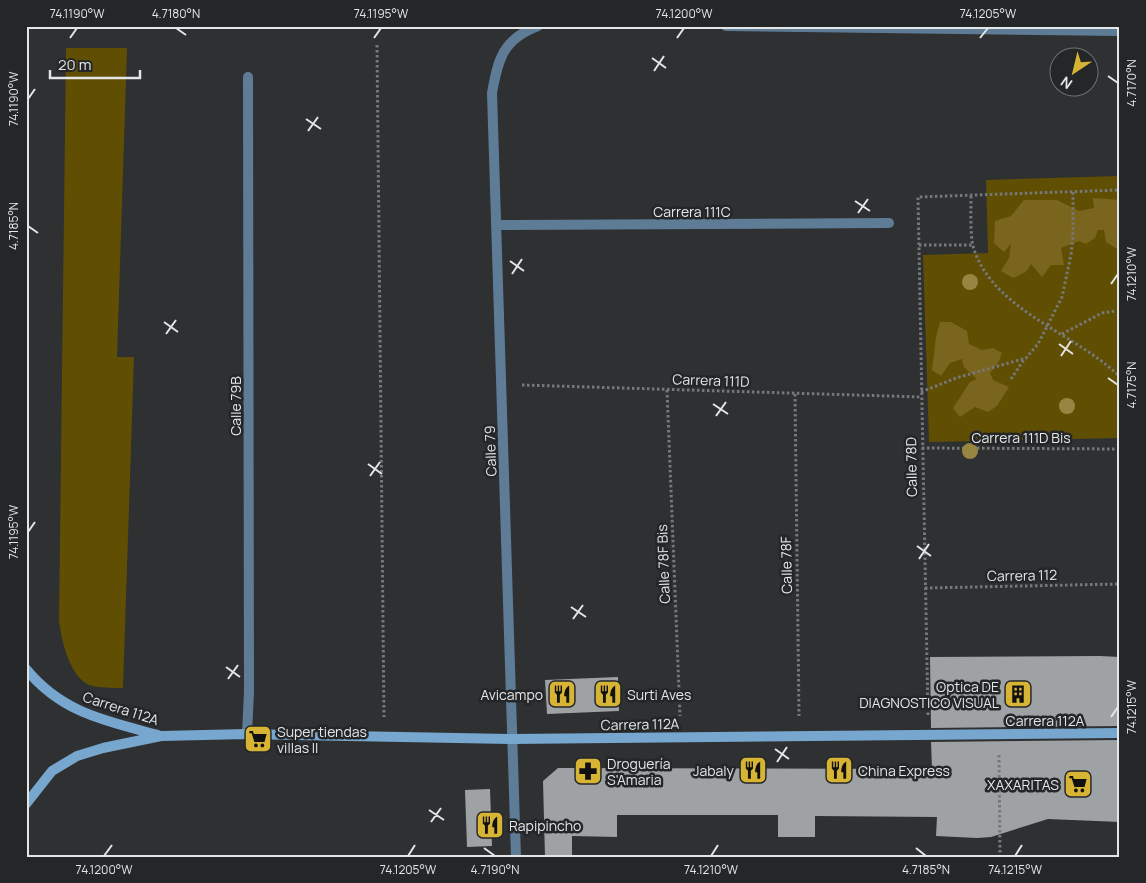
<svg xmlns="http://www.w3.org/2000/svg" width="1146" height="883" font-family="Manrope,sans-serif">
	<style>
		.green { fill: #604e03 }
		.forest { fill: #79651e }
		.building { fill: #9fa2a4 }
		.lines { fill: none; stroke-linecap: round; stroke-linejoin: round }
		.path { stroke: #767879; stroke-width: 3; stroke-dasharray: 2.5 2.5; stroke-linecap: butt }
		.street { stroke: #5e7c95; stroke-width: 10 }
		.secondary { stroke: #77a7ce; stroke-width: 10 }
		.tree { fill: #988542 }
		.ticks { fill: none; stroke: #e3e5e6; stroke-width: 2 }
		.labels { text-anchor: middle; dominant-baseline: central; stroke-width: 5; stroke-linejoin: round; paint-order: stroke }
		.street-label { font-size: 14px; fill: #e3e5e6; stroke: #242628 }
		.poi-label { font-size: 14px; fill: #e3e5e6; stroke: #242628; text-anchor: start }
		.neatline { fill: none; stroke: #e3e5e6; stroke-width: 2 }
		.ticks-label { font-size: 12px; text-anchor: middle; fill: #e3e5e6 }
	</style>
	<rect width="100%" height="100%" fill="#2e3032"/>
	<!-- green -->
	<path class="green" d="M66 48H127L117 357H134L123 688C115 688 93 688 87 684 68 672 62 641 59 621Z
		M1120 176V438L929 442 923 255 988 253 986 180Z"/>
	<!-- forest -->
	<path class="forest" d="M1093 198 1120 200V251L1106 242 1104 230H1098L1095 238 1086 244 1079 241 1061 248 1064 265H1051L1042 277 1031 264 1026 272 1013 278 1001 271 1009 258 1011 244 1004 252 994 243 995 221 1011 216 1024 200H1057L1079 211 1094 208Z
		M940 322H951L967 331 969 344 982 350 993 348 1002 353 999 361 990 373 993 380 1009 387 997 406 988 412 975 407 960 417 953 408 970 382 977 379 964 367 962 359 950 363 941 376 932 370 936 337Z"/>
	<!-- building -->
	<path class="building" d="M1100 656 1120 657V726L931 728 930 657Z
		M618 677 619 711 547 714 545 680Z
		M1120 740V822L1048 819 991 837 977 838 936 836 937 817 815 816V837H778V815H617V837L572 836V857H545L543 781 558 768 932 769 931 742Z
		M490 789 492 846 467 847 465 790Z"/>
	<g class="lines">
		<!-- path -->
		<path class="path" d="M377 45 384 717
			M971 196C971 209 970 234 973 246 991 310 1076 333 1120 377
			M919 245H973
			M1062 334 1102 313 1116 311
			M1011 379 1025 358
			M522 385 921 397
			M667 390 680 716
			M921 392 956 378 1026 358 1038 344 1062 297 1071 255 1073 236V192
			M795 394 799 716
			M922 448 1120 449
			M925 588 1120 584
			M928 715 918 197 1120 190
			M999 755 1000 857"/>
		<!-- street -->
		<path class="street" d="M726 26 1120 31
			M496 225 889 223
			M247 734 249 692 248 77
			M516 857 492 93C498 59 503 39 538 26"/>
		<!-- secondary -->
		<path class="secondary" d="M26 669C62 713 106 721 158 735
			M26 804 52 771 77 756 103 748 161 736 247 734 512 739 1120 733"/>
	</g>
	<!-- trees -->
	<g class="tree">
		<circle cx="970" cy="282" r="8"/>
		<circle cx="1067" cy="406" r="8"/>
		<circle cx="970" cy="451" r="8"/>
	</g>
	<!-- ticks -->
	<path class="ticks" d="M176 28 186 35M70 38 77 28M374 38 381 28M677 38 684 28M980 38 988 28M652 58 666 68M654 71 664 56M1108 76 1118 83M28 99 35 89M306 119 321 129M308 131 318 117M855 201 870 211M858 213 868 199M28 226 38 233M510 261 524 271M512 274 522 259M1111 284 1118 274M164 322 178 332M166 334 176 320M1059 344 1073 354M1061 356 1071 341M1108 378 1118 385M713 404 728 414M716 416 726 402M368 464 382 474M370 476 380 462M28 532 35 522M917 546 931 556M919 559 929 544M571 607 586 617M573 619 583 605M226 667 240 677M228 679 238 665M1111 717 1118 707M775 749 789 759M777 762 787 747M429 810 444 820M431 822 441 808M484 848 495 856M916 848 926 856M104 856 112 845M408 856 415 845M711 856 718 845M1015 856 1022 845"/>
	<!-- icons -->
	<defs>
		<g id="restaurant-square" transform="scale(1.4375)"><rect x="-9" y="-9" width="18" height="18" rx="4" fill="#d7b434" stroke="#242628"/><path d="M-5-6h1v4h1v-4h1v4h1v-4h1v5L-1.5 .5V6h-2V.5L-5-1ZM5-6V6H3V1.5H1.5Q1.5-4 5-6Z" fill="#111"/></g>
		<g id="building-square" transform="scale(1.4375)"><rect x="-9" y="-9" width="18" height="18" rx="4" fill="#d7b434" stroke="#242628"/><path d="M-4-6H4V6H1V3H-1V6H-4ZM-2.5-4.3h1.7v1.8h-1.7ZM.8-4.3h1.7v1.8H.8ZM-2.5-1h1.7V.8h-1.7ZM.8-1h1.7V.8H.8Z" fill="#111"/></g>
		<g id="supermarket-square" transform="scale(1.4375)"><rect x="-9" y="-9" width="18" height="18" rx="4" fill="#d7b434" stroke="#242628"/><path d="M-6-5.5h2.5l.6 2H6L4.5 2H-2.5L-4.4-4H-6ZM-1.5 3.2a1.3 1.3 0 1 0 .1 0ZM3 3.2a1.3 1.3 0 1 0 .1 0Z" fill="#111"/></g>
		<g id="pharmacy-square" transform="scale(1.4375)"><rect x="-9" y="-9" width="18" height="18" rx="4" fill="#d7b434" stroke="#242628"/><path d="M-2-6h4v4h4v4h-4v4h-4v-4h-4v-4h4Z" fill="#111"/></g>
	</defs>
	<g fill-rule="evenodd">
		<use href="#restaurant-square" x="562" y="694"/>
		<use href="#restaurant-square" x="608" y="694"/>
		<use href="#building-square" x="1018" y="694"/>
		<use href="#supermarket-square" x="258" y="739"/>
		<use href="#restaurant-square" x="753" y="770"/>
		<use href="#restaurant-square" x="839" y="770"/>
		<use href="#pharmacy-square" x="588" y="771"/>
		<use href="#supermarket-square" x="1078" y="784"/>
		<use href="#restaurant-square" x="490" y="825"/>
	</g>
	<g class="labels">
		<!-- street labels -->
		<g class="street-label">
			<text x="692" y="211">Carrera 111C</text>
			<text transform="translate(711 380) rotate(2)">Carrera 111D</text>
			<text transform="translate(235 406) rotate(-90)">Calle 79B</text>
			<text x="1021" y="437">Carrera 111D Bis</text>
			<text transform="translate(490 451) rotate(-92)">Calle 79</text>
			<text transform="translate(911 467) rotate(-91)">Calle 78D</text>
			<text transform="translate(663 564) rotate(-92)">Calle 78F Bis</text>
			<text transform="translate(786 565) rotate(-91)">Calle 78F</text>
			<text transform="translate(1022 575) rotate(-1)">Carrera 112</text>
			<text transform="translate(121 708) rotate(18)">Carrera 112A</text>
			<text x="1045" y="720">Carrera 112A</text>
			<text transform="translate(640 724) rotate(-1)">Carrera 112A</text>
		</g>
		<!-- poi labels -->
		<g class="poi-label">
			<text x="999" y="686" text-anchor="end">Optica DE<tspan x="999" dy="16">DIAGNOSTICO VISUAL</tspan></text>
			<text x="543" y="694" text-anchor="end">Avicampo</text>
			<text x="627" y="694">Surti Aves</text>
			<text x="277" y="731">Super tiendas<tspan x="277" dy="16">villas II</tspan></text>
			<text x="607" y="763">Droguería<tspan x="607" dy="16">S'Amaria</tspan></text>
			<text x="734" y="770" text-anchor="end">Jabaly</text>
			<text x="858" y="770">China Express</text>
			<text x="1059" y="784" text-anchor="end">XAXARITAS</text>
			<text x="509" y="825">Rapipincho</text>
		</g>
	</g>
	<!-- border -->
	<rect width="1146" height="883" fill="none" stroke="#242628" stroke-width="55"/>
	<!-- north arrow -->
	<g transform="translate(1074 72) rotate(215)"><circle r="24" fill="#242628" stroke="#707274"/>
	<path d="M0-4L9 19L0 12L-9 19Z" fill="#d7b434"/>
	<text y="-8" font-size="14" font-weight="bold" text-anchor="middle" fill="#e3e5e6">N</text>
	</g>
	<!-- scale -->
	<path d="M50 70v8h90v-8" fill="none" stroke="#e3e5e6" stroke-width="2.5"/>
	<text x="58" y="70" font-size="15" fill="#e3e5e6" stroke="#242628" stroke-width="4" paint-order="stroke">20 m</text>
	<rect x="28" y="28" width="1090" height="828" class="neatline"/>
	<g class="ticks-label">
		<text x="77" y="18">74.1190°W</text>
		<text x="176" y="18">4.7180°N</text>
		<text x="381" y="18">74.1195°W</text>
		<text x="684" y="18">74.1200°W</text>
		<text x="988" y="18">74.1205°W</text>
		<text transform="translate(1132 83) rotate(-90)" y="4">4.7170°N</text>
		<text transform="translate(14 99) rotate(-90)" y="4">74.1190°W</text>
		<text transform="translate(14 226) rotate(-90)" y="4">4.7185°N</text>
		<text transform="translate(1132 274) rotate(-90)" y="4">74.1210°W</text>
		<text transform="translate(1132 385) rotate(-90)" y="4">4.7175°N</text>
		<text transform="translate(14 532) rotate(-90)" y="4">74.1195°W</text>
		<text transform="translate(1132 707) rotate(-90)" y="4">74.1215°W</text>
		<text x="104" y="874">74.1200°W</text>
		<text x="408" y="874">74.1205°W</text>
		<text x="495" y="874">4.7190°N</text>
		<text x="711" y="874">74.1210°W</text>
		<text x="926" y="874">4.7185°N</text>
		<text x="1015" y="874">74.1215°W</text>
	</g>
</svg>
